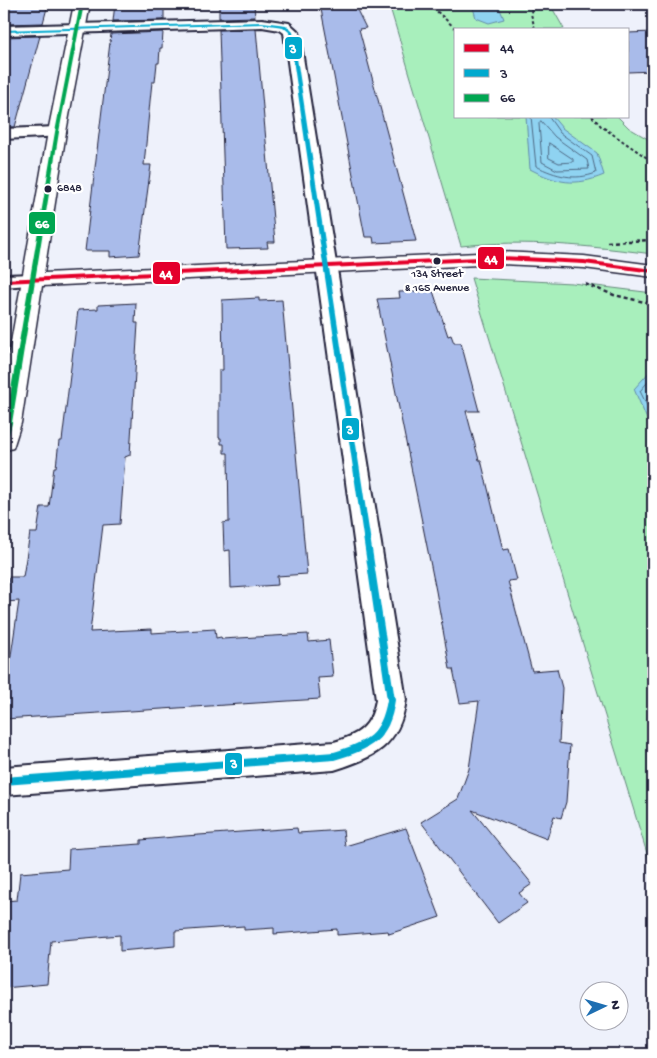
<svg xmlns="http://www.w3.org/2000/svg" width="657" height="1058" font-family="'Gochi Hand',sans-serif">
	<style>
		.green { fill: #a8efbc; stroke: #65887c }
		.water { fill: #8fd3f1; stroke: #638ca8 }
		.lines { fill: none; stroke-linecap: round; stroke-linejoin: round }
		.shore { stroke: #4e6984; stroke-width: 1 }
		.building { fill: #a9bbea; stroke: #22223b }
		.minor-casing { stroke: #22223b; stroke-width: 4 }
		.tertiary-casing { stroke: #22223b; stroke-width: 3 }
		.path-far1 { stroke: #22223b; stroke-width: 2; stroke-dasharray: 3 2.5; stroke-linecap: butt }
		.path { stroke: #22223b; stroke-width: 2.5; stroke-dasharray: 4 3; stroke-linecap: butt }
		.minor { fill: #fff; fill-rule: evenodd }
		.tertiary { fill: #fff; fill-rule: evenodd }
		.bus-1-casing { stroke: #fff; stroke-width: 3 }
		.bus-2-casing { stroke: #fff; stroke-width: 3 }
		.bus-3-casing { stroke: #fff; stroke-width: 3 }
		.bus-1 { fill: #e4002b; fill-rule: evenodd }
		.bus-2 { fill: #00a9ce; fill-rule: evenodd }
		.bus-3 { fill: #00a651; fill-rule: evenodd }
		.bus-dot { fill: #22223b; stroke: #fff; stroke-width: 2 }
		.labels { text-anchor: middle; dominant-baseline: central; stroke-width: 4.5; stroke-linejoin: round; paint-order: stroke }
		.far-bus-label { font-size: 12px; fill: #22223b; stroke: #fff; text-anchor: start }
		.line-badge { stroke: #fff; stroke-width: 2 }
		.badge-label { font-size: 14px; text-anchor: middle; font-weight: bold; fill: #fff }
	</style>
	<rect width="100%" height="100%" fill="#eef1fb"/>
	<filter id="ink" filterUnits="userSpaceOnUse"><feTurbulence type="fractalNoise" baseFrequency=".02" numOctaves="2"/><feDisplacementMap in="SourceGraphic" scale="10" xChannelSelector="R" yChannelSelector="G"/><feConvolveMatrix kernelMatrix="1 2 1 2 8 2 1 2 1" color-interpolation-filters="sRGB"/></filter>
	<g filter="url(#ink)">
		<!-- green -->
		<path class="green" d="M389 4H550L564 29H456V116H617L629 128 653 142V254C589 246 526 239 461 246Z
			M471 278 572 283 653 293V873Z"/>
		<!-- water -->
		<path class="water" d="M472 4H498L504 19 489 23 476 18Z
			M526 116H552L562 128 597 153 604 175C575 187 557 183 530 169Z
			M653 368V427L646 417 634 389Z"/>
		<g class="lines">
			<!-- shore -->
			<path class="shore" d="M531 116 536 166C556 176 575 181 596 173L592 156 560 133 548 116
				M541 121 555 137 587 160 589 169 557 170 542 162 539 124Z
				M549 143 573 159V162L559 163 549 158Z
				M653 376 640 391 653 418"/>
		</g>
		<!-- building -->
		<path class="building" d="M10 4H48L43 23 4 24V5Z
			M115 4H164V20L113 21Z
			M219 4H254L255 17 219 18Z
			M320 4H342L356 8 366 28 359 29 416 241 374 243 373 237H365Z
			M256 29 275 242H267L268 248 226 249 219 30Z
			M163 32 162 48H160L159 63H157L155 82H152L150 101 144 165H151L139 255 110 257V251H85L111 34Z
			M653 32V71L628 72V33Z
			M40 36 15 127H4V37Z
			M433 291 448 336 451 335 454 343H461L479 411H466L479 460H481L503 550 509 549 517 580 508 581 532 671 557 669 562 688 559 743 570 745 566 802 561 818 554 816 547 839 472 810 532 884 519 893 527 903 498 923 421 822 458 799 469 769 479 701 460 703 453 669H450L436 591 377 299 400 298 399 292Z
			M259 298V301L282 300 307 574 277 576 278 585 231 588 230 550 224 551 223 523 229 522 228 453H224V444H221V438H219V370H223L222 300Z
			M136 303 135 323H138L130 455 125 457 120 524 103 525 90 632 152 629V633L215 629 216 638 221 637 222 639 308 634 309 642 329 640 333 677 318 678 320 699 4 719V703L19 601 5 602 9 577H23L30 533H37L41 507H49L54 467H56L59 441H62L78 310 98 309V305Z
			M297 828 298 833 343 830 345 846 406 828 440 917 389 934 388 931 337 935V929L274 934V928L244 930V926L175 931V946L120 951V935L51 941 47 984 4 988V901L17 900 20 873 68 869 69 849 141 844V840L185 836Z"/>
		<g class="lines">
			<!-- minor casing -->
			<g class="minor-casing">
				<path id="minor" d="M262 19 289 23 299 32 406 700C399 746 375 757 334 770L4 795V767L334 742C359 735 371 727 376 700L284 33 280 30 262 27 4 35V26Z
					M57 127 63 128 66 132 63 136 4 139V129Z
					M33 274 40 276 43 280 40 284 4 287V275Z"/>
			</g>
			<!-- tertiary casing -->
			<g class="tertiary-casing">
				<path id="tertiary" d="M74 4H90L66 132 44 273 500 252 584 256 653 265V277L584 268 500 264 42 286 21 423 13 448 4 451V382L48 132Z"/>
			</g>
			<!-- path-far1 -->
			<path class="path-far1" d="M429 4 456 29
				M532 4 531 14 535 29
				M621 4 653 10
				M592 116 601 126 653 162"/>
			<!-- path -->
			<path class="path" d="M607 242 653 240
				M585 284 614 295 653 304"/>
			<!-- minor -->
			<use href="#minor" class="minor"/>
			<!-- tertiary -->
			<use href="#tertiary" class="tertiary"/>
			<!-- bus-1 casing -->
			<g class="bus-1-casing">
				<path id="bus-1" d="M500 256 584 260 653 269V273L584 264 500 260 4 283V279Z"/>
			</g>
			<!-- bus-2 casing -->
			<g class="bus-2-casing">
				<path id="bus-2" d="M262 22 286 25 293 32 395 700C389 741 371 749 334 760L4 785V777L334 752C366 742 381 735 387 700L289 32 283 27 262 24 4 32V30Z"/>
			</g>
			<!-- bus-3 casing -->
			<g class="bus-3-casing">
				<path id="bus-3" d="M80 4H84L59 132 12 423 7 442 4 444V430L55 132Z"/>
			</g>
			<!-- bus-1 -->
			<use href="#bus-1" class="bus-1"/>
			<!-- bus-2 -->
			<use href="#bus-2" class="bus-2"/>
			<!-- bus-3 -->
			<use href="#bus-3" class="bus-3"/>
		</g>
	</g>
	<!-- markers -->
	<g class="bus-dot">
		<circle cx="48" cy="189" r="4.5"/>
		<circle cx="437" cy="261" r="4.5"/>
	</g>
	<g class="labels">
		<!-- far-bus labels -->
		<g class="far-bus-label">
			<text x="57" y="189">6848</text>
			<text x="437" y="275" text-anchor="middle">134 Street<tspan x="437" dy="14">&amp; 165 Avenue</tspan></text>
		</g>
	</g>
	<g class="line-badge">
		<rect x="284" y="36" width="19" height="24" rx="5" fill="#00a9ce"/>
		<rect x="28" y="211" width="28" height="24" rx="5" fill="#00a651"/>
		<rect x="477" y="246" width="28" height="24" rx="5" fill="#e4002b"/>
		<rect x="152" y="261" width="29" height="24" rx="5" fill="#e4002b"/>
		<rect x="341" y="417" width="19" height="24" rx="5" fill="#00a9ce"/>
		<rect x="224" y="752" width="19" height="24" rx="5" fill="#00a9ce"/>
	</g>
	<g class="badge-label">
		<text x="293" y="53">3</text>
		<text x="42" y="228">66</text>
		<text x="491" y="263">44</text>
		<text x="166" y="278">44</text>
		<text x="350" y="434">3</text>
		<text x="234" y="768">3</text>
	</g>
	<!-- margin -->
	<rect width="657" height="1058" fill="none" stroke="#fff" stroke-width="20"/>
	<rect x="10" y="10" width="637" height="1038" fill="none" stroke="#22223b" stroke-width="2" filter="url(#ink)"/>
	<!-- legend -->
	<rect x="454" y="28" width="175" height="90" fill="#ffffff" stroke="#a7a7b1"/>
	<rect x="464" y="44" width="25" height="8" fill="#e4002b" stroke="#a7a7b1"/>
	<text x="500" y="52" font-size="15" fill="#22223b">44</text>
	<rect x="464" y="69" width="25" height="8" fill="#00a9ce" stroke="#a7a7b1"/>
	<text x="500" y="78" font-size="15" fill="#22223b">3</text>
	<rect x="464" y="94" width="25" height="8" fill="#00a651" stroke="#a7a7b1"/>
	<text x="500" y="102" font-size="15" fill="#22223b">66</text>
	<!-- north arrow -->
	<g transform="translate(604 1006) rotate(85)"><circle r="24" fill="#ffffff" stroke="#a7a7b1"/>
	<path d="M0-4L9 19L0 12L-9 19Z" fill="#1f6fb2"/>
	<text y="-8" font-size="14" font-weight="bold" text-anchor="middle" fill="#22223b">N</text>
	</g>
</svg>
